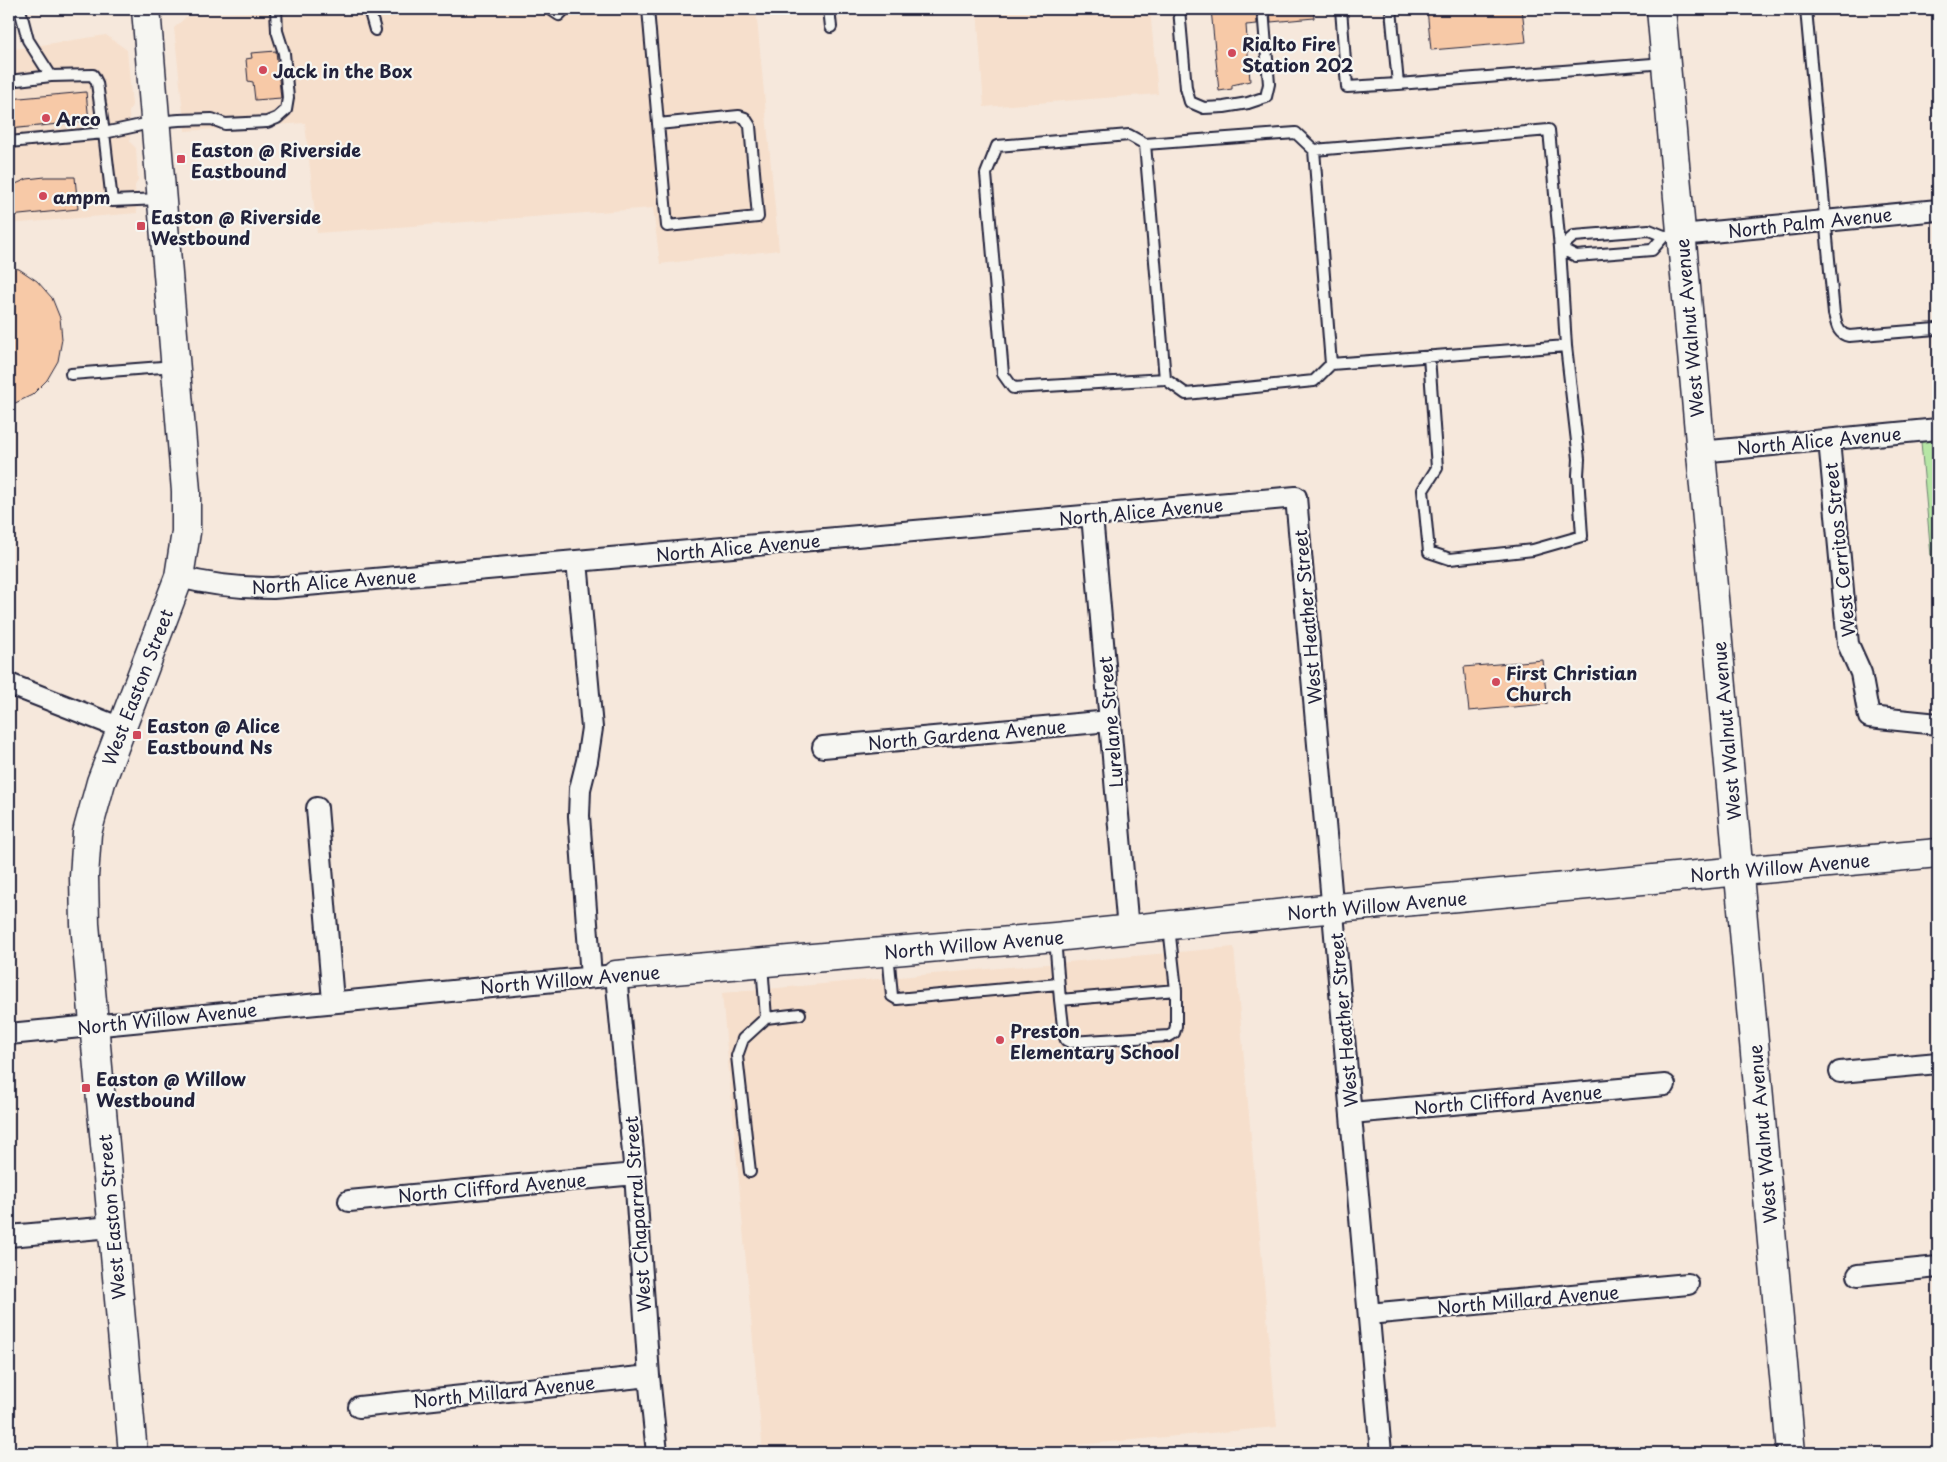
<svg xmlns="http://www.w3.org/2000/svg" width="1947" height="1462" font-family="'Playpen Sans',sans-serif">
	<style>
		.built { fill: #f6dfcc }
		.green { fill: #b6e6a5; stroke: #6c8470 }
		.building { fill: #f7c9a7; stroke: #22223b }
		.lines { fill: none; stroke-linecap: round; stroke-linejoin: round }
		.lane-casing { stroke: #22223b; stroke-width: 14 }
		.street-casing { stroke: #22223b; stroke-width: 24 }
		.secondary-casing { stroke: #22223b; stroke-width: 31 }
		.lane { stroke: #f6f6f2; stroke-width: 10 }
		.street { stroke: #f6f6f2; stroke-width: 20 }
		.secondary { stroke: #f6f6f2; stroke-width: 28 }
		.poi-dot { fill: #d1495b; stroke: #f6f6f2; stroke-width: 2 }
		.labels { text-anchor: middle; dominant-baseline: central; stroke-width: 4.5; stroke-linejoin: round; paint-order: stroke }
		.poi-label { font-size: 18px; font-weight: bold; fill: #22223b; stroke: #f6f6f2; text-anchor: start }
		.street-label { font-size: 18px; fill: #22223b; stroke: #f6f6f2 }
	</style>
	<rect width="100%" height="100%" fill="#f6e8dc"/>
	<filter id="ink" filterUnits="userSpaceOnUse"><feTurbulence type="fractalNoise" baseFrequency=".02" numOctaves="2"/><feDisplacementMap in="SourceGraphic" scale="10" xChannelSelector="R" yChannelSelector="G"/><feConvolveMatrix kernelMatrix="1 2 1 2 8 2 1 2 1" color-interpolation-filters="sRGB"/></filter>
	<g filter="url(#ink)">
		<!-- built -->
		<path class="built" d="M302 9H756L779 250 660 264 653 208 317 233 305 123 185 131 174 28 186 17Z
			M977 9H1150L1158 94 984 107Z
			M106 35 127 50 132 105 129 112 130 142 136 148 138 180 135 186 137 213 9 224V48L15 49Z
			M1234 947 1277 1427 987 1453H763L722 993Z"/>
		<!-- green -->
		<path class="green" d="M1938 440V624H1937L1921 442Z"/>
		<!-- building -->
		<path class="building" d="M1211 9H1256L1257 24 1246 25 1250 81 1232 85V89L1219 91Z
			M1270 9H1313L1314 18 1271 22Z
			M1427 9H1522L1526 42 1431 50Z
			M276 51 281 98 255 100 253 82 248 81 246 59 252 58 251 53Z
			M86 92 89 121 9 129V99Z
			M45 177H75L78 209 10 216 9 187 27 179Z
			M9 267 19 269 37 281 52 298 60 318 62 339 58 361 47 380 32 395 9 406Z
			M1543 660 1547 704 1469 711 1464 667Z"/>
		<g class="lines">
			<!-- lane casing -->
			<g class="lane-casing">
				<path id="lane" d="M20 9 28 40 51 76
					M369 9 375 30
					M550 9 559 15 565 9
					M648 9 667 226 758 217 750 126 745 118 739 116 658 124
					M829 9 831 27
					M1179 9 1186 88 1190 102 1204 108 1224 107 1248 103 1266 97 1269 84 1263 9
					M1341 9 1347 87 1398 84
					M1391 9 1398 84 1665 63
					M1806 9 1834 314C1837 324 1837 334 1849 336L1936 329
					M9 81 51 76 93 75 97 83 104 133 155 122 179 120 212 119 225 124 267 122 277 118 286 110 288 98 284 53 277 31 276 9
					M9 142 104 133 112 201 161 199
					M1145 144 1296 133 1314 150 1549 130 1560 248 1566 346 1331 364 1314 381 1186 394 1165 379 1013 388 1003 374 986 174 997 146 1129 135 1145 144 1165 379
					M1314 150 1331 364
					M1664 236 1652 250 1576 256 1560 248 1574 236 1649 230 1664 236 1680 235
					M1429 356 1437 468 1423 490 1429 552 1450 559 1533 550 1582 536 1578 475 1579 459 1566 346
					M71 374 175 366
					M1055 938 1060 1000 1176 990 1169 927
					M888 952 892 996 897 999 1058 984
					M762 964 766 1018
					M1060 1000 1064 1035 1066 1040 1070 1042 1169 1036 1174 1033 1176 1026V990
					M750 1172 737 1056 743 1039 766 1018 800 1014"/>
			</g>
			<!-- street casing -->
			<g class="street-casing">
				<path id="street" d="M1681 235 1938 210
					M1829 440 1848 644 1861 673 1869 717 1938 724
					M1700 452 1938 429
					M1092 515 1128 930
					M577 561 592 728 587 761 580 789 579 816 591 977
					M179 577C210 585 241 588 273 588L1296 497 1381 1453
					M9 684 121 728
					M823 747 1110 721
					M317 808 333 1001
					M9 1034 616 975 635 1174 649 1376 657 1453
					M1840 1072 1938 1063
					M1351 1113 1665 1085
					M349 1201 635 1174
					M9 1236 112 1227
					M1858 1275 1938 1267
					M1369 1314 1688 1284
					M359 1407 649 1376"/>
			</g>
			<!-- secondary casing -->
			<g class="secondary-casing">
				<path id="secondary" d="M1661 9 1791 1453
					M616 975 1055 937 1315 910 1938 853
					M133 1453 85 924 84 877 87 833 101 782 179 577 186 532V491L146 9"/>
			</g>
			<!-- lane -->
			<use href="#lane" class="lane"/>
			<!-- street -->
			<use href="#street" class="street"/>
			<!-- secondary -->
			<use href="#secondary" class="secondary"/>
		</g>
	</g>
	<!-- markers -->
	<g class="poi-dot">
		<circle cx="1232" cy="53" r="5"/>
		<circle cx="263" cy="70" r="5"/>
		<circle cx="46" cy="118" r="5"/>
		<rect x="176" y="154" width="10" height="10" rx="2.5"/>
		<circle cx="43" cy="196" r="5"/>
		<rect x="136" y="221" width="10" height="10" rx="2.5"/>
		<circle cx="1496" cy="682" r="5"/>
		<rect x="132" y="730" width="10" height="10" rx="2.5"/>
		<circle cx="1000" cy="1040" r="5"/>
		<rect x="81" y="1083" width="10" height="10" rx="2.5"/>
	</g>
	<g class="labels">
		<!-- poi labels -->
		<g class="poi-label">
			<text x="1242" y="43">Rialto Fire<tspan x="1242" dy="21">Station 202</tspan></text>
			<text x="273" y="70">Jack in the Box</text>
			<text x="56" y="118">Arco</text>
			<text x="191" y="149">Easton @ Riverside<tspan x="191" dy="21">Eastbound</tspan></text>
			<text x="53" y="196">ampm</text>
			<text x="151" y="216">Easton @ Riverside<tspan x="151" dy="21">Westbound</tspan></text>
			<text x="1506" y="672">First Christian<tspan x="1506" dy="21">Church</tspan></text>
			<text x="147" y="725">Easton @ Alice<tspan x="147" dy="21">Eastbound Ns</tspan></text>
			<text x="1010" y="1030">Preston<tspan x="1010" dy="21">Elementary School</tspan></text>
			<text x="96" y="1078">Easton @ Willow<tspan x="96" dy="21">Westbound</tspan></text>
		</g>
		<!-- street labels -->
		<g class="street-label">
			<text transform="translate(1810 222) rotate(-6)">North Palm Avenue</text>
			<text transform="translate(1689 328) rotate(-95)">West Walnut Avenue</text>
			<text transform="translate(1819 440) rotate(-5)">North Alice Avenue</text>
			<text transform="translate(1141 511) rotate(-5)">North Alice Avenue</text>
			<text transform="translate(738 547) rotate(-5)">North Alice Avenue</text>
			<text transform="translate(1839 550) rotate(-96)">West Cerritos Street</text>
			<text transform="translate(334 581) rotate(-4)">North Alice Avenue</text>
			<text transform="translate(1307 617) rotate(-95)">West Heather Street</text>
			<text transform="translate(137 687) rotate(-69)">West Easton Street</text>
			<text transform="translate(1110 722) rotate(-95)">Lurelane Street</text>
			<text transform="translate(1726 731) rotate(-95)">West Walnut Avenue</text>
			<text transform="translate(967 734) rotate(-5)">North Gardena Avenue</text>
			<text transform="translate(1780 867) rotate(-5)">North Willow Avenue</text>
			<text transform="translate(1377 905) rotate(-5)">North Willow Avenue</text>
			<text transform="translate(974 944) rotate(-5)">North Willow Avenue</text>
			<text transform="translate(570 979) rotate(-5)">North Willow Avenue</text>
			<text transform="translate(167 1018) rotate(-6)">North Willow Avenue</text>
			<text transform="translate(1343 1020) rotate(-95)">West Heather Street</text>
			<text transform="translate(1508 1099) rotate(-5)">North Clifford Avenue</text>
			<text transform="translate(1762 1134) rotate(-95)">West Walnut Avenue</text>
			<text transform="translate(492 1187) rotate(-5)">North Clifford Avenue</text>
			<text transform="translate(637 1214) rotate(-94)">West Chaparral Street</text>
			<text transform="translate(111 1217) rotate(-95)">West Easton Street</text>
			<text transform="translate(1528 1299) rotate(-5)">North Millard Avenue</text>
			<text transform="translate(504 1391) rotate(-6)">North Millard Avenue</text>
		</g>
	</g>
	<!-- margin -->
	<rect width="1947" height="1462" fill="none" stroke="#f6f6f2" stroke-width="30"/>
	<rect x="15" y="15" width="1917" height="1432" fill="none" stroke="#22223b" stroke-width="2" filter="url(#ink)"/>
</svg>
